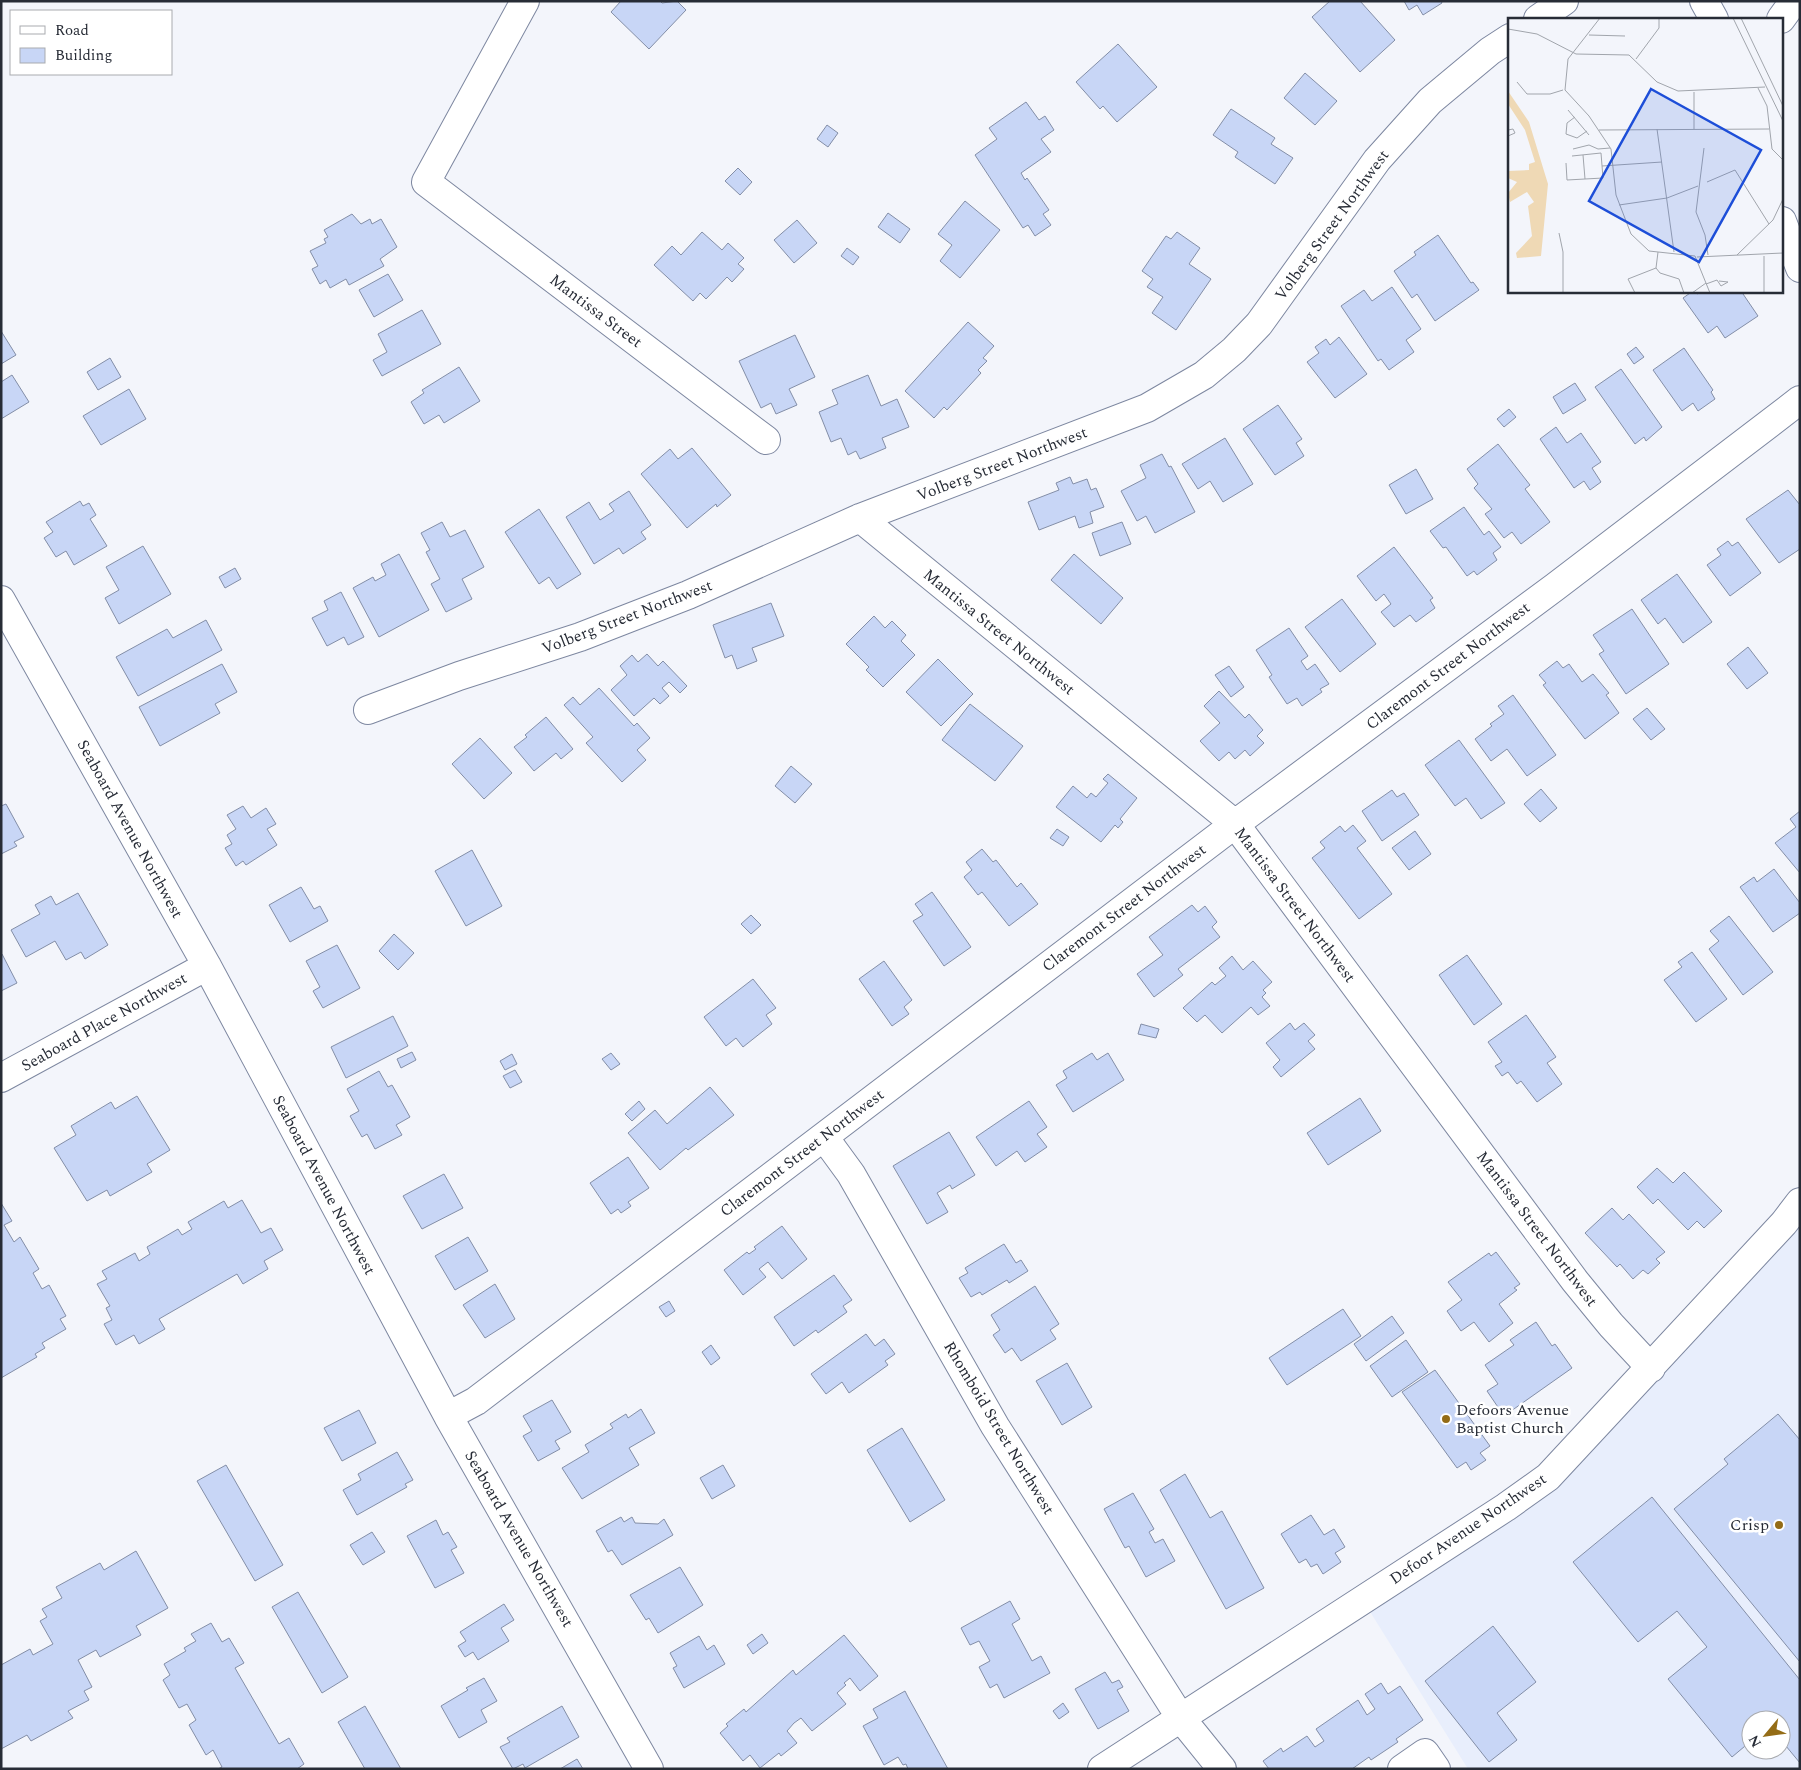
<svg xmlns="http://www.w3.org/2000/svg" width="1801" height="1770" font-family="Spectral,serif">
	<style>
		.built { fill: #e8eefc; fill-rule: evenodd }
		.building { fill: #c8d6f6; stroke: #838ea7 }
		.lines { fill: none; stroke-linecap: round; stroke-linejoin: round }
		.minor-casing { stroke: #7d87a0; stroke-width: 30 }
		.minor { stroke: #fff; stroke-width: 28 }
		.poi-dot { fill: #946c16; stroke: #fff; stroke-width: 2 }
		.labels { text-anchor: middle; dominant-baseline: central; stroke-width: 5; stroke-linejoin: round; paint-order: stroke }
		.street-label { font-size: 16px; fill: #272c36; stroke: #fff }
		.poi-label { font-size: 16px; fill: #272c36; stroke: #fff; text-anchor: start }
		.inset-road { fill: none; stroke: #a1a5ac; stroke-width: 1 }
		.view { fill: #1d4ed8; fill-opacity: 0.15; stroke: #1d4ed8; stroke-width: 2.5 }
		.inset-edge { fill: none; stroke: #272c36; stroke-width: 2.5 }
	</style>
	<rect width="100%" height="100%" fill="#f3f5fb"/>
	<!-- built -->
	<path class="built" d="M1800 1206V1769H1468L1364 1602 1548 1477ZM1751 1720H1781V1750H1751Z"/>
	<!-- building -->
	<path class="building" d="M621 1H660L662 3 677 1 686 10 649 49 611 12Z
		M1330 1H1360L1395 40 1360 72 1312 17Z
		M1404 1H1441L1442 3 1423 15 1417 5 1409 10Z
		M1118 44 1157 87 1117 122 1103 106 1100 109 1076 82Z
		M1305 73 1337 101 1315 125 1284 98Z
		M1026 102 1039 120 1045 116 1054 130 1041 139 1051 152 1021 173 1025 180 1027 178 1049 210 1043 214 1051 225 1035 236 1028 225 1023 228 975 155 997 139 989 128Z
		M1231 109 1275 138 1271 144 1293 158 1275 184 1235 157 1238 152 1213 135Z
		M827 125 838 133 828 147 817 139Z
		M738 168 752 182 740 195 725 181Z
		M965 201 1000 230 960 278 940 261 952 245 938 234Z
		M888 213 910 229 900 243 878 227Z
		M352 214 361 224 370 219 372 224 381 219 397 247 380 259 384 266 349 285 346 279 330 288 326 280 320 284 312 269 318 266 310 251 326 243 324 239 328 237 324 230Z
		M797 220 817 243 794 263 774 240Z
		M702 232 722 250 728 243 744 258 738 264 744 269 732 282 727 277 706 299 700 293 693 301 654 265 672 246 681 255Z
		M1177 232 1200 248 1189 264 1211 279 1176 330 1152 313 1163 297 1147 287 1153 279 1142 271 1166 236 1171 239Z
		M1438 235 1471 283 1473 282 1479 290 1435 321 1417 294 1412 298 1394 271 1416 255 1414 252Z
		M847 248 859 257 853 265 841 256Z
		M388 274 403 300 374 317 359 290Z
		M1392 287 1421 329 1406 340 1414 352 1389 370 1381 359 1378 361 1341 306 1364 290 1372 301Z
		M1693 291 1698 294 1701 291H1741L1758 316 1725 338 1717 326 1708 333 1683 298Z
		M422 310 441 344 382 376 373 360 387 352 378 334Z
		M968 322 994 346 983 358 987 361 978 370 981 373 947 410 944 407 934 418 905 391Z
		M1 331 16 355 1 364Z
		M795 335 815 377 789 389 797 405 776 414 771 403 761 408 739 361Z
		M1339 337 1367 374 1335 398 1307 362 1319 353 1315 347 1326 339 1330 345Z
		M1636 347 1644 357 1634 364 1627 354Z
		M1684 348 1713 390 1711 392 1715 399 1698 411 1693 403 1682 411 1653 370Z
		M110 358 121 377 98 390 87 372Z
		M459 367 480 401 444 423 439 415 424 424 411 402 424 393 422 390Z
		M1621 369 1662 427 1646 441 1644 437 1635 444 1595 387Z
		M12 375 29 402 1 419V382Z
		M868 375 881 406 897 399 909 427 882 438 886 448 860 459 856 451 848 455 841 438 831 442 819 412 838 404 832 390Z
		M1575 383 1586 400 1563 414 1553 397Z
		M129 389 146 419 101 445 83 416Z
		M1278 405 1302 439 1296 443 1304 456 1275 475 1243 429Z
		M1509 409 1516 417 1504 427 1497 419Z
		M1556 427 1567 443 1581 433 1601 462 1592 468 1601 482 1590 490 1584 481 1574 488 1540 439Z
		M1225 438 1253 484 1223 502 1210 481 1198 489 1182 464Z
		M1498 444 1530 485 1525 489 1550 522 1521 544 1512 532 1504 538 1485 514 1492 509 1474 488 1478 484 1467 469Z
		M692 448 731 495 717 507 716 504 687 528 641 474 670 449 678 459Z
		M1162 454 1169 467 1171 466 1195 512 1155 533 1146 516 1137 521 1121 491 1146 478 1140 465Z
		M1416 469 1433 499 1406 514 1389 485Z
		M1070 477 1073 484 1087 479 1091 490 1096 488 1104 507 1090 512 1093 523 1079 528 1075 516 1039 530 1028 502 1059 490 1056 483Z
		M1788 490 1800 505V549L1779 563 1746 519Z
		M629 491 651 525 641 532 646 539 623 554 619 548 594 564 566 517 589 502 600 520 614 511 609 504Z
		M80 501 83 506 89 503 96 515 90 519 107 546 74 565 66 551 56 557 44 538 53 532 46 522Z
		M1464 507 1484 535 1489 531 1501 547 1493 553 1497 560 1477 575 1474 571 1467 576 1446 547 1443 548 1430 531Z
		M539 509 581 574 557 589 549 577 539 584 505 532Z
		M442 522 450 537 465 530 484 567 462 579 472 599 446 612 431 584 440 579 426 552 430 550 421 533Z
		M1122 522 1131 544 1100 556 1092 533Z
		M1728 541 1732 546 1738 542 1761 573 1730 596 1707 565 1721 555 1717 549Z
		M143 546 171 594 119 624 105 598 119 590 106 567Z
		M1394 547 1433 598 1430 600 1435 608 1416 622 1410 615 1394 627 1381 612 1391 604 1384 594 1376 601 1357 576Z
		M399 554 429 610 379 637 353 588 373 577 375 581 386 575 381 564Z
		M1074 554 1123 598 1101 624 1051 580Z
		M235 568 241 579 225 588 219 577Z
		M1677 574 1712 622 1683 643 1665 618 1658 624 1641 600Z
		M341 592 364 637 348 645 344 637 327 646 312 618 328 610 324 601Z
		M1342 599 1376 644 1340 672 1305 627Z
		M771 603 784 636 752 648 757 661 737 669 732 655 725 658 713 625Z
		M1632 609 1669 664 1626 694 1599 654 1604 651 1593 635Z
		M874 616 885 628 892 621 906 635 901 641 915 655 883 687 866 670 869 667 846 644Z
		M206 620 222 650 138 696 116 657 167 629 173 638Z
		M1289 628 1308 656 1301 661 1307 670 1315 664 1329 684 1320 689 1322 692 1302 706 1297 698 1287 704 1269 677 1272 675 1256 650Z
		M1748 647 1768 673 1747 689 1727 664Z
		M647 654 658 666 663 661 687 686 680 693 669 682 662 688 669 696 660 704 654 698 634 716 611 690 627 675 620 666 632 655 638 662Z
		M938 659 973 694 941 726 906 692Z
		M1557 661 1563 668 1569 664 1582 682 1593 674 1609 693 1606 695 1619 713 1585 739 1543 685 1546 683 1539 675Z
		M222 664 237 692 215 704 220 713 160 746 139 707Z
		M1229 666 1244 687 1231 697 1215 675Z
		M599 688 634 726 637 723 650 738 637 750 646 760 622 782 586 743 593 737 564 705 573 697 580 705Z
		M1219 691 1245 718 1249 714 1263 730 1257 736 1264 743 1250 756 1245 750 1235 759 1229 752 1219 761 1200 741 1220 723 1204 706Z
		M1513 695 1556 755 1527 776 1507 749 1491 761 1475 739 1492 726 1490 724 1504 714 1498 706Z
		M970 704 1023 746 995 781 942 740Z
		M1647 708 1665 729 1651 740 1633 719Z
		M546 717 573 749 561 759 556 753 534 771 514 747 527 737 525 735Z
		M480 738 512 773 484 799 452 764Z
		M1459 740 1505 803 1481 819 1466 798 1455 806 1425 765Z
		M791 766 812 784 795 803 775 786Z
		M1108 774 1137 798 1120 819 1123 822 1118 828 1115 825 1101 842 1056 807 1073 786 1087 798 1091 793 1096 797 1108 783 1103 779Z
		M1541 789 1557 808 1540 822 1524 804Z
		M1392 790 1397 797 1404 793 1419 815 1382 841 1362 811Z
		M6 804 24 837 14 842 17 846 1 854V806Z
		M243 806 251 818 266 808 276 824 267 829 277 845 246 865 243 861 236 866 225 848 232 844 227 835 236 829 227 815Z
		M1800 811V873L1775 843 1796 827 1790 819Z
		M1353 825 1366 841 1357 848 1392 894 1359 919 1312 858 1325 848 1320 842 1340 826 1345 832Z
		M1057 829 1069 837 1063 846 1050 838Z
		M1415 831 1431 854 1409 870 1392 848Z
		M982 849 993 862 996 860 1017 887 1021 883 1038 904 1009 926 982 892 978 895 964 877 972 870 966 862Z
		M472 850 502 906 466 926 435 871Z
		M1774 869 1800 903V913L1773 932 1740 887 1754 877 1757 882Z
		M301 887 314 909 320 906 328 921 290 942 269 905Z
		M932 892 971 947 944 966 913 921 923 915 915 904Z
		M78 893 108 945 85 959 81 952 66 960 55 941 26 957 11 930 40 914 35 905 51 896 56 905Z
		M1192 905 1198 912 1205 906 1217 922 1212 927 1220 937 1178 969 1183 975 1154 997 1137 974 1163 955 1149 937Z
		M751 915 761 925 751 934 741 924Z
		M1729 916 1773 972 1743 995 1709 949 1719 941 1710 931Z
		M394 934 414 953 398 970 379 951Z
		M337 945 360 988 323 1008 313 991 320 987 306 961Z
		M1692 952 1727 999 1696 1022 1664 980 1682 967 1678 962Z
		M2 954 17 983 1 991V954Z
		M1467 955 1502 1004 1474 1025 1439 975Z
		M1232 956 1243 970 1253 961 1272 982 1263 990 1266 993 1262 997 1270 1006 1258 1015 1251 1007 1222 1033 1205 1015 1197 1022 1183 1008 1212 982 1215 985 1226 976 1219 968Z
		M884 961 912 1000 904 1007 909 1014 892 1026 859 979Z
		M753 979 776 1008 766 1015 772 1024 743 1047 736 1038 726 1046 704 1017Z
		M1526 1015 1556 1057 1547 1063 1562 1084 1537 1102 1521 1081 1517 1084 1508 1072 1502 1076 1495 1066 1502 1062 1488 1042Z
		M393 1016 408 1046 346 1078 331 1047Z
		M1290 1023 1295 1030 1304 1023 1315 1035 1308 1041 1315 1049 1281 1077 1273 1067 1280 1060 1266 1043Z
		M1141 1024 1159 1029 1156 1038 1138 1034Z
		M412 1052 416 1060 401 1068 397 1059Z
		M611 1053 620 1064 611 1070 602 1059Z
		M1092 1053 1097 1060 1108 1053 1124 1080 1073 1112 1056 1085 1067 1078 1063 1071Z
		M512 1054 517 1064 505 1070 500 1061Z
		M515 1070 522 1082 510 1088 503 1076Z
		M379 1071 388 1087 392 1085 410 1117 396 1125 402 1135 375 1149 367 1134 362 1137 350 1116 359 1111 347 1089Z
		M710 1087 734 1115 688 1150 686 1148 660 1170 628 1133 655 1110 667 1124Z
		M137 1096 170 1150 147 1164 152 1172 110 1196 107 1190 87 1201 54 1148 76 1135 71 1126 111 1102 115 1109Z
		M1360 1098 1381 1131 1328 1165 1307 1133Z
		M639 1101 645 1109 632 1121 625 1114Z
		M1029 1101 1047 1127 1037 1134 1047 1147 1025 1162 1017 1151 996 1166 976 1137Z
		M949 1132 975 1175 952 1189 950 1185 937 1193 948 1212 927 1224 893 1166Z
		M628 1157 649 1188 628 1202 631 1206 621 1213 618 1209 611 1214 590 1183Z
		M1657 1168 1673 1183 1684 1172 1722 1211 1704 1228 1697 1221 1688 1230 1658 1199 1653 1204 1637 1187Z
		M444 1174 463 1208 422 1229 403 1196Z
		M242 1200 261 1233 271 1228 283 1250 264 1261 268 1269 243 1284 237 1274 159 1319 165 1329 139 1344 134 1335 116 1345 104 1324 112 1320 106 1308 110 1306 97 1284 107 1279 102 1271 135 1253 139 1261 150 1254 147 1247 178 1229 182 1235 192 1229 188 1222 224 1201 228 1208Z
		M1 1203 12 1221 4 1225 14 1242 20 1237 39 1269 33 1273 42 1289 49 1285 66 1316 60 1319 66 1329 42 1343 45 1348 35 1354 37 1357 1 1378Z
		M1612 1208 1623 1220 1629 1214 1665 1252 1656 1259 1660 1263 1648 1274 1643 1270 1633 1279 1620 1264 1617 1267 1585 1233Z
		M782 1226 807 1259 782 1279 768 1262 759 1269 766 1277 743 1295 724 1270 747 1252 749 1254 756 1249 754 1247Z
		M468 1237 488 1271 455 1290 435 1256Z
		M1004 1244 1016 1263 1021 1260 1028 1271 1009 1283 1007 1280 982 1295 980 1292 971 1297 959 1278 968 1273 965 1268Z
		M1496 1252 1520 1284 1514 1288 1517 1290 1499 1304 1513 1323 1489 1342 1474 1322 1461 1331 1447 1311 1462 1300 1448 1282 1489 1253 1491 1256Z
		M834 1275 852 1300 843 1306 847 1312 818 1333 816 1330 794 1346 774 1317Z
		M495 1284 515 1319 485 1338 463 1305Z
		M1035 1286 1059 1324 1050 1330 1056 1339 1021 1361 1012 1348 1005 1353 993 1335 1000 1330 991 1315Z
		M669 1301 675 1311 666 1317 659 1307Z
		M1343 1309 1361 1336 1287 1385 1269 1358Z
		M1392 1316 1404 1333 1366 1361 1354 1344Z
		M1536 1322 1552 1346 1555 1344 1572 1368 1504 1416 1487 1391 1498 1384 1485 1365 1514 1345 1510 1340Z
		M866 1334 875 1346 884 1339 895 1354 885 1361 888 1365 849 1393 842 1382 826 1394 811 1374Z
		M1406 1340 1428 1372 1392 1397 1370 1366Z
		M711 1345 720 1358 711 1365 702 1352Z
		M1067 1363 1092 1407 1062 1425 1036 1381Z
		M1435 1370 1490 1446 1480 1453 1486 1460 1471 1470 1466 1462 1457 1468 1402 1392Z
		M552 1400 571 1432 555 1441 560 1449 538 1461 523 1436 532 1431 523 1416Z
		M641 1409 655 1433 629 1448 639 1465 582 1499 562 1468 589 1452 585 1445 613 1428 610 1424 626 1414 628 1418Z
		M359 1410 376 1443 342 1461 324 1428Z
		M1778 1414 1800 1440V1662L1674 1509 1728 1464 1724 1459Z
		M902 1428 945 1500 910 1522 867 1450Z
		M397 1452 413 1480 405 1484 407 1487 357 1515 343 1490 361 1480 358 1474Z
		M226 1465 283 1565 255 1581 197 1481Z
		M723 1465 735 1486 712 1499 700 1478Z
		M1185 1474 1210 1518 1222 1511 1264 1588 1226 1609 1160 1490Z
		M1133 1493 1154 1529 1149 1532 1155 1543 1163 1539 1175 1561 1146 1577 1129 1546 1125 1548 1104 1509Z
		M1652 1497 1800 1680V1763L1781 1740V1720H1751V1741L1732 1757 1668 1679 1707 1647 1677 1611 1638 1642 1573 1562Z
		M1311 1515 1324 1535 1334 1529 1345 1547 1335 1553 1341 1562 1323 1574 1317 1564 1311 1567 1306 1559 1299 1563 1281 1534Z
		M621 1517 624 1522 632 1517 635 1523 658 1524 664 1519 673 1535 622 1565 612 1550 608 1552 596 1531Z
		M436 1520 443 1535 448 1532 457 1547 451 1550 464 1573 435 1588 407 1536Z
		M372 1532 385 1552 363 1565 350 1545Z
		M136 1551 168 1608 136 1626 141 1635 100 1657 96 1650 78 1660 92 1687 84 1691 89 1700 68 1711 73 1718 31 1741 27 1735 1 1749V1665L30 1649 33 1655 53 1644 40 1621 47 1617 42 1609 62 1598 56 1587 100 1563 104 1570Z
		M680 1567 703 1605 658 1633 649 1618 646 1620 630 1595Z
		M298 1592 348 1677 322 1693 272 1607Z
		M1010 1601 1020 1619 1012 1624 1032 1661 1041 1656 1050 1673 1004 1698 997 1684 990 1688 979 1667 990 1661 979 1641 970 1645 961 1628Z
		M504 1604 514 1620 501 1628 509 1641 478 1660 473 1652 465 1657 458 1646 466 1641 460 1632Z
		M211 1623 222 1642 229 1638 244 1663 235 1668 279 1744 289 1738 304 1764 297 1769H218L222 1767 213 1750 206 1755 189 1725 196 1720 187 1704 179 1708 163 1680 170 1675 164 1664 186 1651 184 1648 196 1641 191 1634Z
		M1493 1626 1536 1682 1497 1713 1517 1740 1489 1762 1425 1681Z
		M762 1634 768 1643 753 1654 747 1645Z
		M844 1635 878 1676 860 1691 850 1678 844 1683 846 1685 837 1693 846 1704 812 1731 801 1718 794 1723 787 1731 797 1743 781 1756 779 1753 760 1768 750 1755 743 1761 720 1733 728 1726 726 1724 744 1709 746 1712 793 1670 796 1675Z
		M699 1636 707 1650 714 1645 725 1664 684 1688 673 1668 677 1666 670 1653Z
		M1105 1672 1112 1683 1119 1680 1123 1687 1117 1690 1129 1711 1098 1729 1075 1689Z
		M484 1678 497 1701 481 1710 487 1722 459 1738 441 1706 468 1690 466 1688Z
		M1381 1683 1388 1694 1400 1686 1423 1720 1396 1739 1398 1742 1371 1760 1369 1757 1352 1769H1269L1263 1761 1281 1748 1283 1752 1307 1736 1315 1747 1324 1741 1316 1729 1358 1700 1367 1715 1375 1709 1365 1694Z
		M905 1691 908 1697 948 1769H908L906 1764 903 1765 898 1757 884 1765 863 1726 878 1718 873 1709Z
		M1063 1703 1069 1712 1059 1719 1053 1711Z
		M365 1706 401 1769H365L338 1722Z
		M562 1706 579 1737 525 1768 523 1764 513 1769 500 1747 510 1742 507 1738Z
		M577 1759 583 1769H560Z"/>
	<g class="lines">
		<!-- minor casing -->
		<g class="minor-casing">
			<path id="minor" d="M525 1 426 182 766 440
				M1704 1 1714 19
				M1538 19 1564 1
				M1781 19 1794 1
				M1782 221 1800 268
				M860 518 1235 824 1575 1281 1611 1325 1651 1368
				M1 600 207 966 448 1416 649 1769
				M368 710 459 676 580 637 688 595 860 518 1147 408 1204 375 1234 350 1259 324 1377 160 1430 101 1490 51 1510 38
				M1 1078 207 966
				M824 1137 851 1174 995 1426 1180 1717 1222 1769
				M448 1416 476 1401 1235 824 1555 587 1800 400
				M1102 1769 1506 1507 1548 1477 1784 1223 1800 1202
				M1402 1769 1425 1753 1436 1769"/>
		</g>
		<!-- minor -->
		<use href="#minor" class="minor"/>
	</g>
	<!-- markers -->
	<g class="poi-dot">
		<circle cx="1446" cy="1419" r="5"/>
		<circle cx="1779" cy="1525" r="5"/>
	</g>
	<g class="labels">
		<!-- street labels -->
		<g class="street-label">
			<text transform="translate(1332 225) rotate(-54)">Volberg Street Northwest</text>
			<text transform="translate(596 311) rotate(37)">Mantissa Street</text>
			<text transform="translate(1002 464) rotate(-21)">Volberg Street Northwest</text>
			<text transform="translate(627 617) rotate(-21)">Volberg Street Northwest</text>
			<text transform="translate(999 632) rotate(39)">Mantissa Street Northwest</text>
			<text transform="translate(1448 666) rotate(-37)">Claremont Street Northwest</text>
			<text transform="translate(130 829) rotate(61)">Seaboard Avenue Northwest</text>
			<text transform="translate(1295 905) rotate(53)">Mantissa Street Northwest</text>
			<text transform="translate(1124 908) rotate(-37)">Claremont Street Northwest</text>
			<text transform="translate(104 1022) rotate(-29)">Seaboard Place Northwest</text>
			<text transform="translate(802 1153) rotate(-37)">Claremont Street Northwest</text>
			<text transform="translate(324 1185) rotate(62)">Seaboard Avenue Northwest</text>
			<text transform="translate(1537 1229) rotate(53)">Mantissa Street Northwest</text>
			<text transform="translate(999 1428) rotate(59)">Rhomboid Street Northwest</text>
			<text transform="translate(1468 1529) rotate(-34)">Defoor Avenue Northwest</text>
			<text transform="translate(519 1539) rotate(60)">Seaboard Avenue Northwest</text>
		</g>
		<!-- poi labels -->
		<g class="poi-label">
			<text x="1456" y="1410">Defoors Avenue<tspan x="1456" dy="18">Baptist Church</tspan></text>
			<text x="1769" y="1525" text-anchor="end">Crisp</text>
		</g>
	</g>
	<!-- overview -->
	<g transform="translate(1508 18)">
		<rect width="275" height="275" fill="#f3f5fb"/>
		<path d="M0 73 21 104 40 166 33 238 9 240 8 235 24 218 20 188 26 184 19 174 2 184 0 175 9 164 0 160V153L21 152V146L27 144 17 112 0 86Z" fill="#efd9b5"/>
		<path class="inset-road" d="M92 0 60 41 57 72 81 98 103 131 108 177 123 216 141 233 187 238 202 275M225 0 275 103M233 0 275 88M0 11 29 16 68 36 121 37 149 64 170 73 257 69M81 17 117 18M128 41 151 10V0M9 64 19 76H42L55 72M250 70 259 88 264 131 275 142M60 92 81 117M67 99 59 105 58 116 69 120 79 113M149 111 166 234M186 111V74M0 112 5 111 7 115 0 118M91 112 261 111M196 130 188 194 197 217 200 237M65 131 81 127 90 131 102 130M75 137 77 161M58 145 59 162 95 160 93 135 64 138M94 148 154 144M199 164 227 152 261 206M0 185V214M111 187 159 180 190 168M51 215 55 234V275M229 237 265 202 275 181M256 238V275M189 239 275 235M148 250 152 255 171 261 176 275M148 250 150 234M198 266 209 262 213 268 220 264 211 263M127 275 120 261 148 250M184 275 198 265"/>
		<path class="view" d="M143 71 253 132 191 244 81 183Z"/>
		<rect width="275" height="275" class="inset-edge"/>
	</g>
	<!-- border -->
	<rect width="1801" height="1770" fill="none" stroke="#272c36" stroke-width="5"/>
	<!-- legend -->
	<rect x="10" y="10" width="162" height="65" fill="#ffffff" stroke="#a9abaf"/>
	<rect x="20" y="26" width="25" height="8" fill="#ffffff" stroke="#a9abaf"/>
	<text x="55" y="35" font-size="15" fill="#272c36">Road</text>
	<rect x="20" y="48" width="25" height="15" fill="#c8d6f6" stroke="#a9abaf"/>
	<text x="55" y="60" font-size="15" fill="#272c36">Building</text>
	<!-- north arrow -->
	<g transform="translate(1766 1735) rotate(241)"><circle r="24" fill="#ffffff" stroke="#a9abaf"/>
	<path d="M0-4L9 19L0 12L-9 19Z" fill="#946c16"/>
	<text y="-8" font-size="14" font-weight="bold" text-anchor="middle" fill="#272c36">N</text>
	</g>
</svg>
